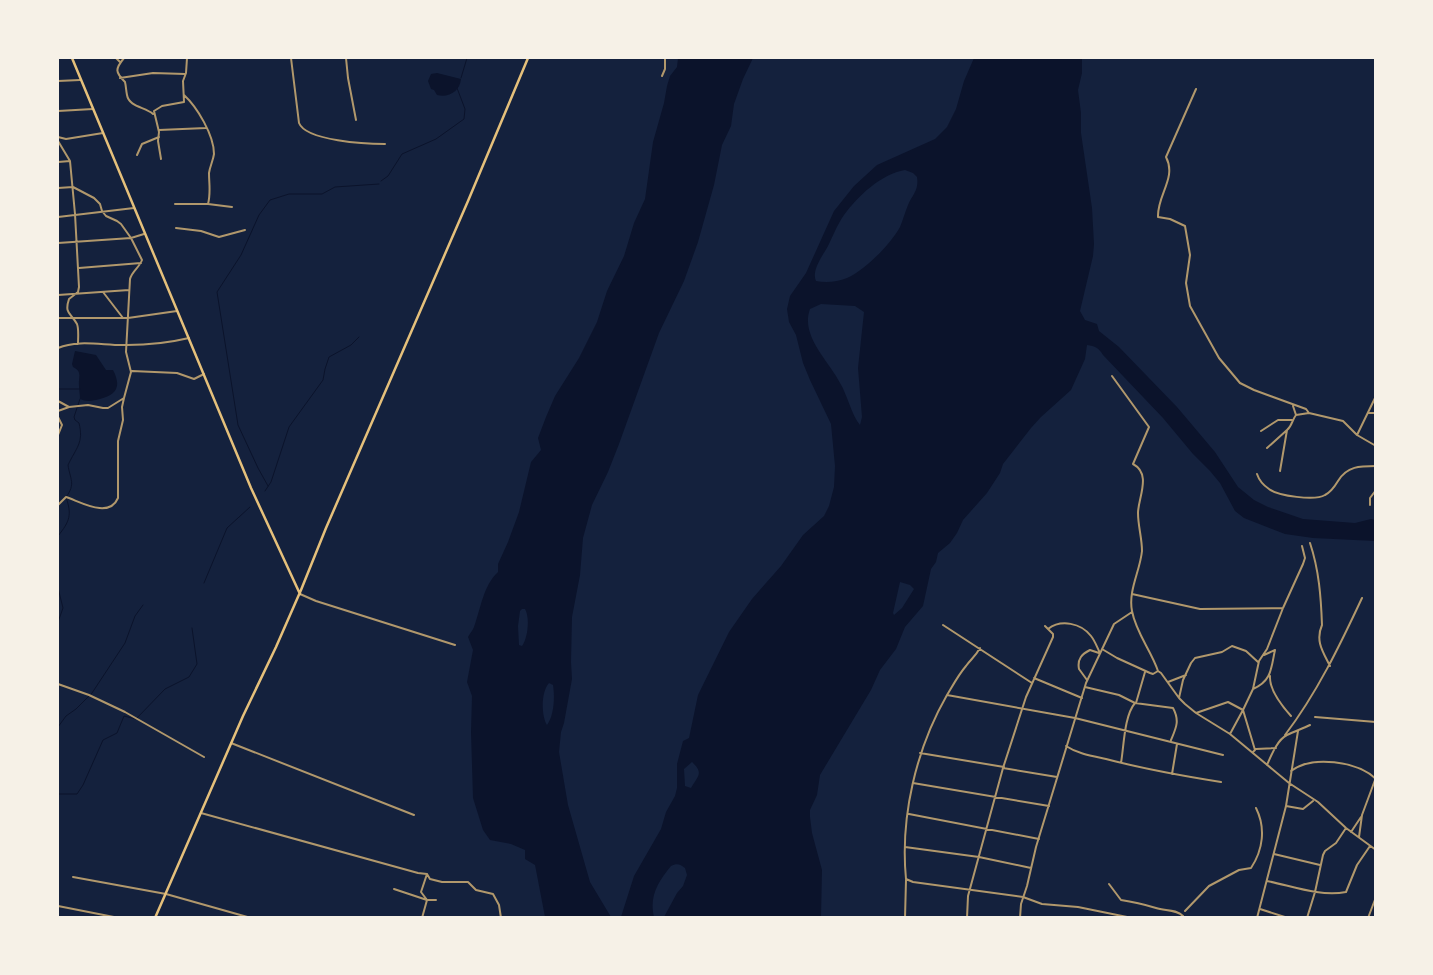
<svg xmlns="http://www.w3.org/2000/svg" width="1433" height="975" font-family="Literata,serif">
	<style>
		.water { fill: #0b132b; fill-rule: evenodd }
		.lines { fill: none; stroke-linecap: round; stroke-linejoin: round }
		.stream { stroke: #0b132b; stroke-width: 1 }
		.minor { stroke: #b1986c; stroke-width: 2 }
		.secondary { stroke: #e5c07b; stroke-width: 2.5 }
	</style>
	<rect width="100%" height="100%" fill="#14213d"/>
	<!-- water -->
	<path class="water" d="M678 58H753L743 79 734 104 731 126 722 145 714 185 698 242 684 281 659 333 619 444 608 472 592 505 583 538 580 575 572 617 571 662 572 679 564 723 561 732 559 752 568 805 590 882 611 917H545L536 870 535 865 525 859V850L511 844 490 840 483 830 473 798 471 732 472 696 467 682 473 650 468 637C470 633 473 630 474 627 481 608 483 586 498 572V564L508 542 519 512 531 462 541 450 538 438 546 417 555 396 579 358 597 322 607 291 624 256 634 223 645 199 653 142 664 103 667 86 670 76 677 67ZM522 609H525C530 617 528 638 522 646L519 645 518 626 520 611ZM549 683 553 685C555 697 554 716 547 725 541 715 541 692 549 683Z
		M974 58H1082V73L1078 90 1081 113V133L1092 208 1094 244 1093 256 1080 311 1085 320 1097 324 1099 331 1119 347 1177 407 1215 452 1238 487 1254 500 1268 507 1303 519 1355 523 1371 519 1375 520V541L1313 538 1285 534 1244 518 1235 511 1220 483 1210 471 1193 454 1163 418 1103 355C1099 348 1095 346 1087 345L1085 359 1071 390 1041 417 1031 428 1003 464 1000 473 987 493 963 520 957 533 950 543 938 553 936 562 931 569 923 606 905 627 896 649 880 670 871 690 820 775 817 795 810 810V817L812 833 822 870 821 917H664L677 893 683 886 687 875 685 868C680 864 677 863 671 866 658 882 649 896 654 917H621L634 876 661 829 666 812 675 796 677 788V764L683 741 689 738 698 695 729 632 752 599 781 566 803 535 824 516 829 506 834 487 835 466 831 424 810 380 803 363 796 335 789 322 787 309 790 296 806 273 834 211 854 186 877 165 935 139 947 127 956 109 964 81ZM905 170 913 173 917 177C919 190 913 194 908 205 905 212 903 220 900 227 890 245 865 270 847 278 837 282 826 283 816 281 811 271 823 255 828 246 833 236 837 225 844 215 858 196 881 174 905 170ZM821 304 855 306 864 312 858 368 862 417 860 425C852 416 847 394 840 383 829 361 800 336 810 309ZM900 582 910 585 914 589 902 608 894 615 893 613ZM692 762C704 773 698 776 691 788L685 786 684 769Z
		M437 73 461 79C460 91 449 98 437 95L434 90 431 89 428 81 431 74Z
		M75 351 96 355 106 370H113C122 387 116 395 100 399 93 401 86 402 80 399 80 394 79 390 79 386 78 377 83 372 73 367L72 364Z"/>
	<g class="lines">
		<!-- stream -->
		<path class="stream" d="M476 58H498
			M461 78 467 58
			M381 181 388 176 402 154 436 139 464 119 465 109 457 88
			M58 389H80
			M268 486 258 468 238 425 217 292 241 255 259 215 270 200 289 194H322L335 187 379 184
			M265 491 271 482 289 427 323 380 325 369 329 357 351 345 359 337
			M58 536C70 521 72 515 66 497 76 484 70 479 68 465 76 448 84 443 79 423L75 420 74 417 80 399
			M204 583 227 528 250 507
			M58 588 63 608 58 622
			M58 727 66 716 76 709 92 693 125 643 135 616 143 605
			M58 794H77L83 785 103 740 117 733 124 716 136 719 165 689 189 677 197 664 192 628"/>
		<!-- minor -->
		<path class="minor" d="M116 58 120 62
			M124 58C115 69 115 72 125 82 126 86 126 90 127 95 129 107 145 107 153 114
			M291 58 299 123C306 141 367 144 385 144
			M346 58 348 78 356 120
			M662 76 665 69V58
			M120 78 153 73 185 74
			M58 81 80 80
			M1196 89 1166 157C1177 178 1157 195 1158 217L1170 219 1185 226 1190 255 1186 283 1190 306 1219 358 1240 383 1254 390 1306 409 1309 413 1343 421 1357 435 1376 446
			M184 95C197 107 214 135 214 154 213 161 210 166 209 173 209 184 211 193 208 204
			M58 111 93 109
			M159 130 206 128
			M58 137 66 139 103 133
			M58 141 70 161 75 214 79 287 78 292 69 299C64 314 71 313 77 324 79 329 78 338 78 344
			M137 155 142 144 159 137
			M161 159 158 141 159 132 154 111 162 106 184 102 183 81 186 73 187 58
			M58 162 70 161
			M58 188 73 187 94 198 100 204 102 211 106 216 117 221 121 224 131 238 142 260C139 268 132 271 130 279L126 352 131 372 124 398 122 407 123 420 118 441V498C109 519 81 502 66 497L58 505
			M175 204H208L232 207
			M58 217 134 208
			M176 228 201 231 219 237 245 230
			M58 243 131 238 144 234
			M79 268 141 263
			M103 292 123 318
			M58 295 129 290
			M58 318H128L177 311
			M58 348C79 339 105 346 127 345 148 345 168 343 189 338
			M132 371 177 373 194 379 204 374
			M1112 376 1149 427 1133 464C1152 474 1138 498 1138 513 1138 526 1142 538 1142 551 1140 571 1128 591 1132 611 1136 633 1151 650 1158 671L1161 673 1179 698 1185 704 1196 713 1230 734 1289 783 1318 802 1346 828 1376 850
			M58 401 69 407 88 405 103 408H108L124 398
			M1293 406 1296 415
			M58 411 69 407
			M1368 413H1376
			M58 417 62 425 58 435
			M1261 431 1278 420H1292
			M1357 435 1376 396
			M1267 448 1287 430
			M1280 471 1287 430C1292 426 1292 420 1296 415L1309 413
			M1257 474C1259 480 1263 485 1269 489 1278 496 1315 501 1325 495 1331 492 1335 486 1338 481 1347 466 1360 466 1376 466
			M1370 505V498L1376 490
			M1310 543C1319 570 1321 597 1322 625 1315 641 1323 652 1330 666
			M300 594 316 601 455 645
			M1132 594 1200 609 1283 608
			M943 625 1032 683
			M1048 629C1061 619 1081 623 1091 636 1095 641 1097 647 1100 653
			M980 648C975 657 971 659 966 666 959 674 953 685 947 695 916 749 900 817 906 879L913 882 1023 897 1042 904 1078 907 1132 918
			M1102 649 1117 658 1150 673 1153 674 1158 671
			M1270 676C1269 690 1282 706 1291 716
			M1034 678 1082 698
			M1087 680 1079 669C1077 659 1082 654 1090 650L1099 653
			M1168 682 1186 675
			M58 684 89 695 125 712 204 757
			M1085 687 1119 695 1135 703
			M1253 689C1272 681 1271 668 1275 650L1264 655
			M947 695 1075 718 1223 755
			M1179 698 1183 680 1191 663 1195 658 1222 652 1232 646 1246 651 1258 662
			M1136 703 1145 672
			M1196 713 1228 702 1243 710 1255 750 1253 752
			M1315 717 1376 722
			M1230 734 1243 710 1253 689 1259 661 1267 649 1283 608 1303 564 1305 558 1302 546
			M1285 735C1317 693 1340 645 1362 598
			M231 743 414 815
			M1066 746C1078 754 1092 756 1106 759 1144 769 1183 776 1221 782
			M1256 749 1276 748
			M920 753 1004 767
			M1121 763C1124 746 1124 716 1135 703L1173 708C1180 721 1176 728 1171 740
			M1267 765C1271 756 1277 740 1287 735 1295 731 1302 729 1310 725
			M1003 768 1057 777
			M1291 771C1312 755 1357 761 1376 779
			M1172 774 1177 744
			M913 783 1049 806
			M1286 806 1303 809 1313 801
			M201 813 418 873 427 874 430 879 442 882H468L476 890 493 894 499 905 501 918
			M909 814 1039 839
			M1351 832 1361 817
			M1359 837 1362 815 1375 780
			M905 847 979 857 1031 868
			M1274 854 1320 865
			M73 877 166 894 251 918
			M1267 881C1292 886 1320 897 1346 892L1357 865 1370 846
			M1109 884 1121 900C1135 902 1143 904 1156 908 1165 911 1176 909 1183 916
			M394 889 427 900H436
			M58 906 119 918
			M1260 909 1288 918
			M1185 911 1209 886 1239 870 1251 868C1263 850 1266 828 1256 808
			M422 918 427 900 421 892 427 874
			M905 918 906 880
			M967 918 968 896 1003 768 1026 697 1053 637V634L1045 626
			M1020 918 1021 904 1027 886 1036 847 1086 683 1114 624 1132 612
			M1257 918 1286 806 1298 731
			M1307 918 1315 892 1323 855 1325 851 1336 843 1346 828
			M1368 918 1376 897"/>
		<!-- secondary -->
		<path class="secondary" d="M72 58 251 488 300 594
			M155 918 243 716 276 647 301 590 326 528 468 201 528 58"/>
	</g>
	<!-- border -->
	<rect width="1433" height="975" fill="none" stroke="#f6f1e7" stroke-width="118"/>
</svg>
